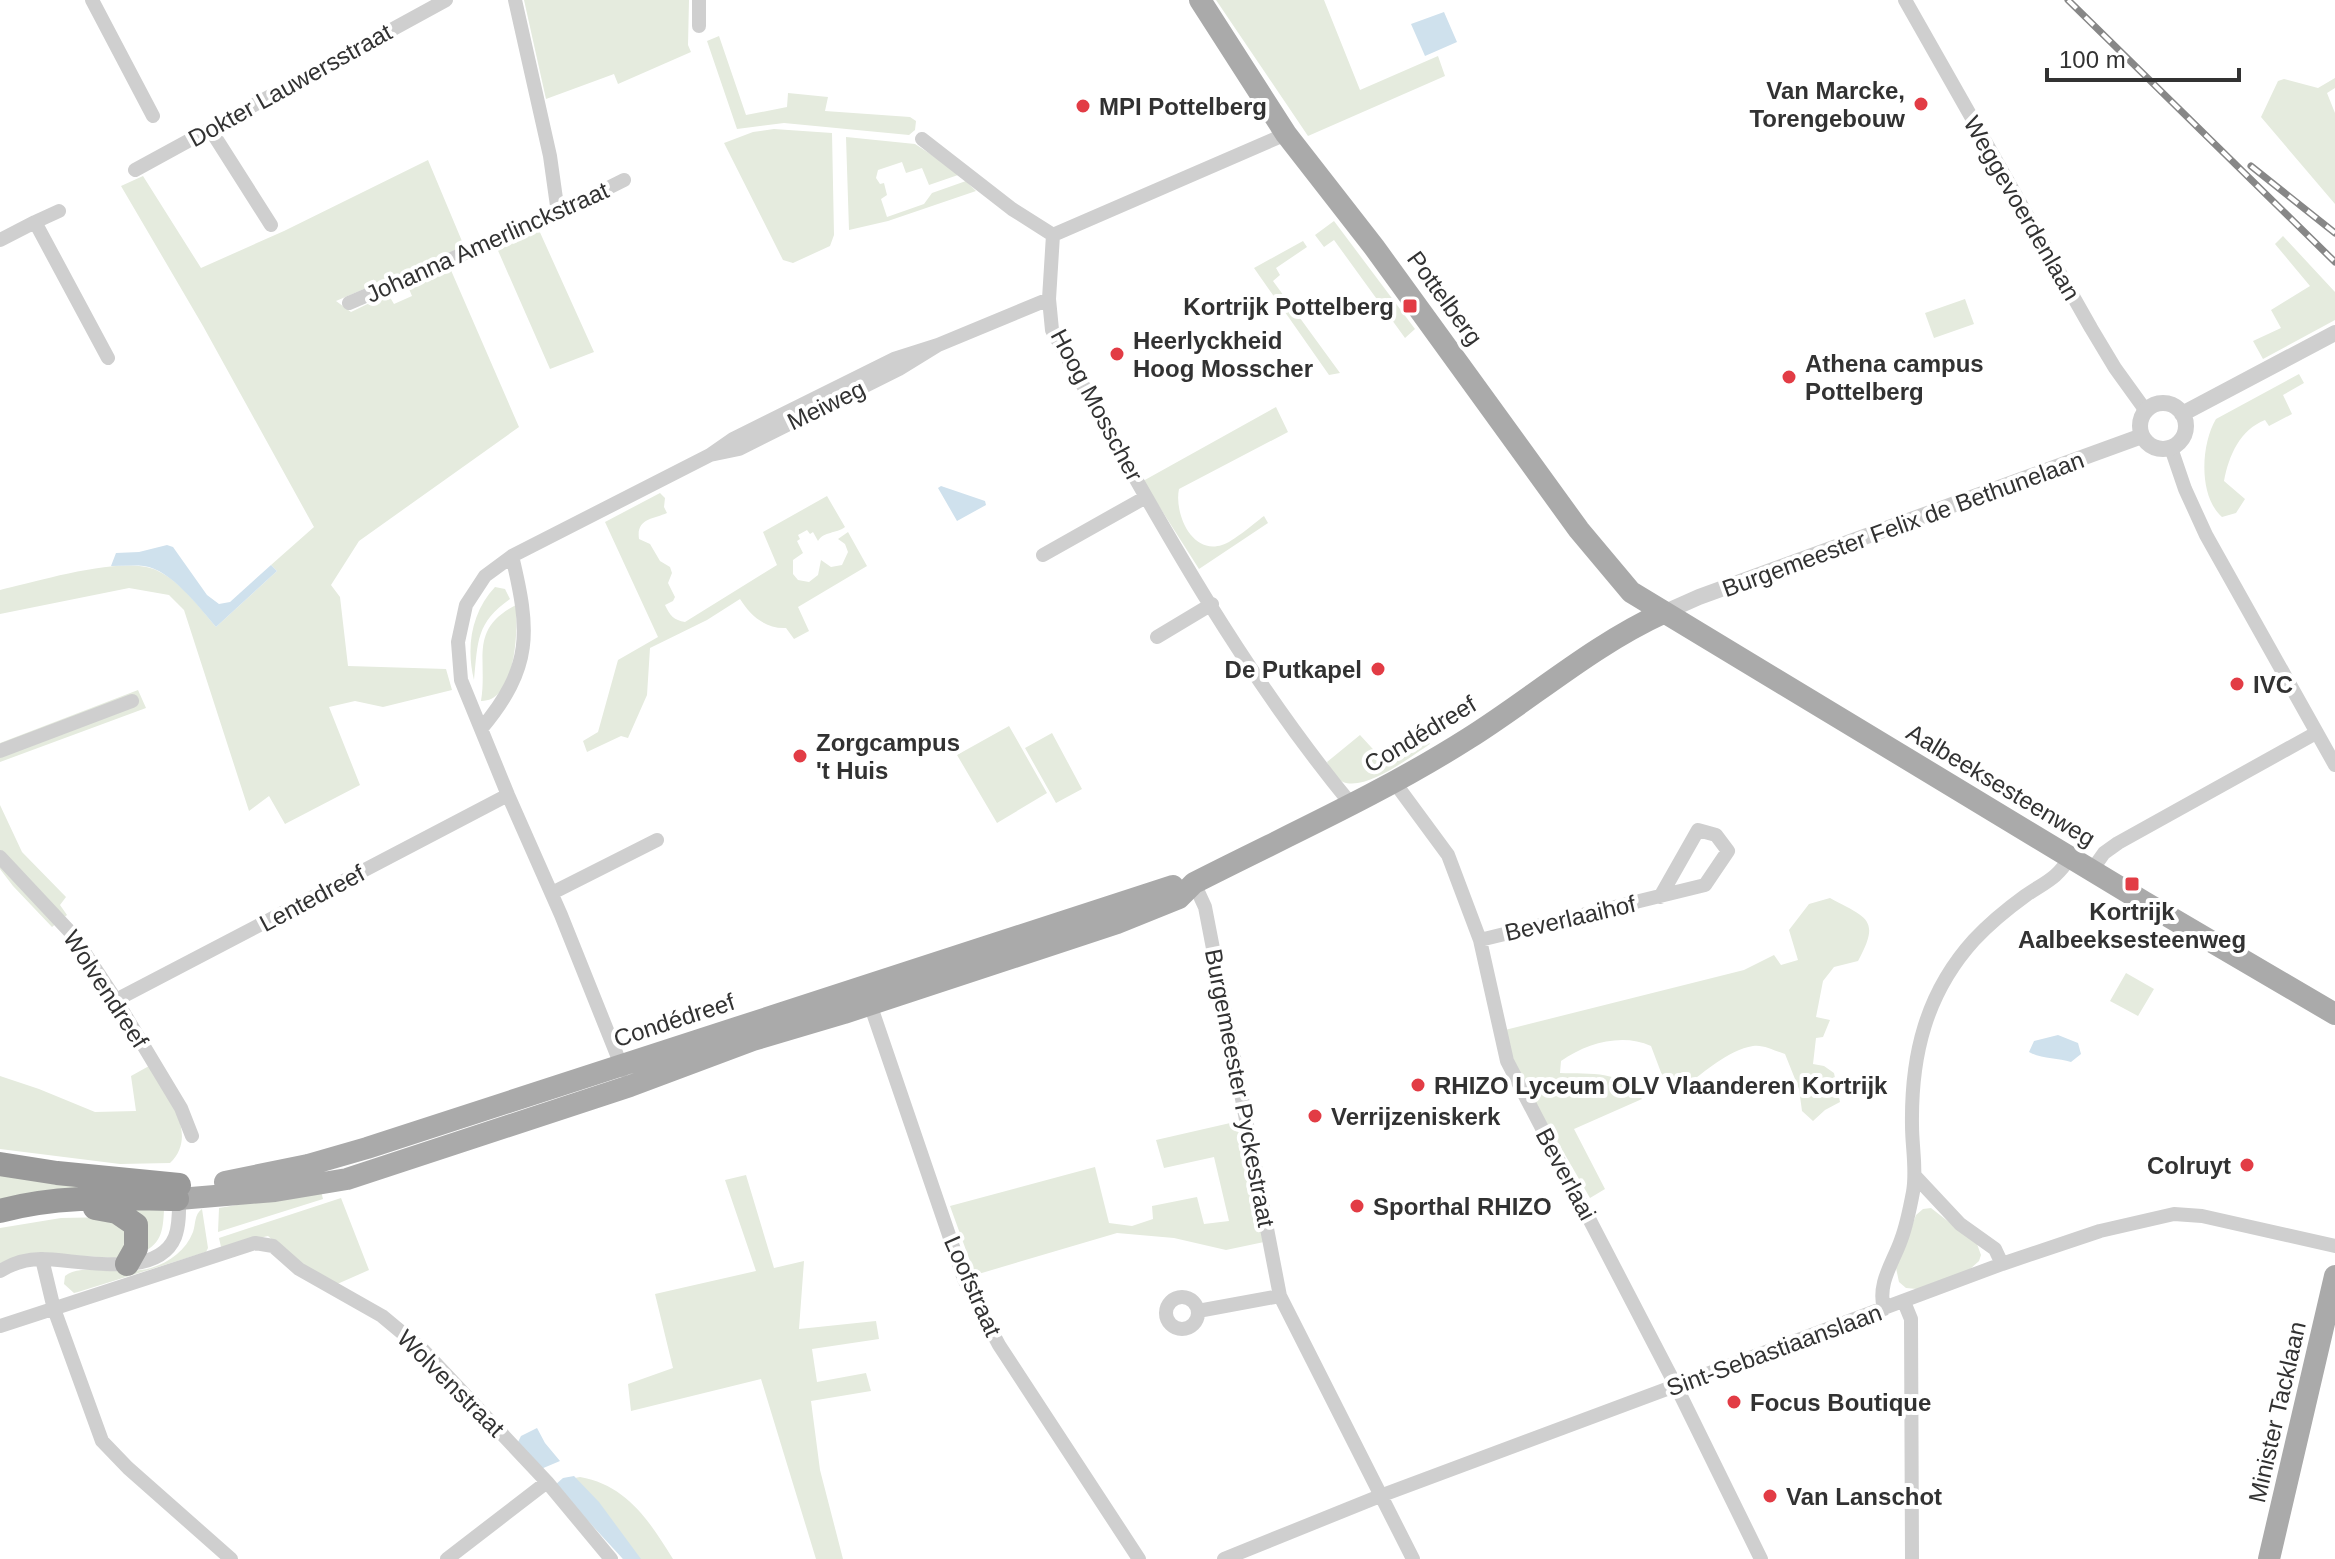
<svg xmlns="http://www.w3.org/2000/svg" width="2335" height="1559" font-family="Arial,sans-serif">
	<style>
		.green { fill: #e5ebde }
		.water { fill: #cfe1ed }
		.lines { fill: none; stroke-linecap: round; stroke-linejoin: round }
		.minor { stroke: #cfcfcf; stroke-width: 14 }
		.tertiary { stroke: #cfcfcf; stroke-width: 16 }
		.primary { stroke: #aaa; stroke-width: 22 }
		.motorway { stroke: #999; stroke-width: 24 }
		.rail-casing { stroke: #878787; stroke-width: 7 }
		.rail { stroke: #fff; stroke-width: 4; stroke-dasharray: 12; stroke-linecap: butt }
		.poi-dot { fill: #e23c45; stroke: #fff; stroke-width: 3 }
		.labels { text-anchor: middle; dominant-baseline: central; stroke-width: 8; stroke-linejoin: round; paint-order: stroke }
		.street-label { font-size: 24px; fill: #323232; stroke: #fff }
		.poi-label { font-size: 24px; font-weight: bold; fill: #323232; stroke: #fff; text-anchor: start }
	</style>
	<rect width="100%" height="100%" fill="#fff"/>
	<!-- green -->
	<path class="green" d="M524 0H689L688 45 691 52 618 84 614 74 546 99Z
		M1216 0H1324L1360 90 1438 56 1445 76 1308 136Z
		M719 36 746 115 787 107 788 93 828 97 825 111 910 117 916 121 915 130 909 135 784 123 737 129 707 41Z
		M2335 78V88L2327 93 2335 113V204L2261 117 2278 81 2284 79 2318 88Z
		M774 129 832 133 834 235 830 246 793 263 783 260 724 143 753 132Z
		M846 137 915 144 961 174 929 185 922 168 906 173 902 162 878 170 876 178 880 184 884 183 887 195 881 199 887 217 924 204 932 193 966 181 976 191 888 221 849 230Z
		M428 160 464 246 336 301 351 312 388 294 394 304 412 296 407 284 450 268 519 427 359 541 331 585 340 597 348 666 446 669 452 690 383 707 355 701 329 707 360 785 285 824 269 796 249 811 184 610 169 595 129 588 0 614V590C37 582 125 554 158 571 181 582 200 608 216 627L277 571 271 565 314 527 203 326 121 186 143 176 201 268 284 231Z
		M1334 221 1415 329 1405 338 1334 240 1324 247 1315 235Z
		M538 228 594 352 550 369 496 246Z
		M2283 236 2335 292V320L2263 359 2253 341 2281 328 2271 310 2310 286 2275 244Z
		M1303 241 1307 247 1276 268 1280 275 1273 281 1340 373 1329 375 1254 268Z
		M1965 299 1974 324 1934 338 1925 313Z
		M2299 374 2304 383 2283 395 2292 414 2269 426 2265 420C2240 430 2229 455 2224 481L2245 499 2236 513 2222 517C2198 496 2201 444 2216 419Z
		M1276 407 1288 432 1179 489C1174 512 1191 555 1222 545 1233 542 1253 524 1264 516L1268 523 1199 569 1143 481Z
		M660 493 665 498 664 507 667 513C654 519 636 518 639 539L650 544 660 561 670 567 672 573 668 583 675 597 673 601 665 605C670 616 674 620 685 622L777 565 763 532 827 496 845 527C836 534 824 531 818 541L813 532 810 534 807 530 798 535 800 539 797 541 803 553 793 560V574L798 580 809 582 818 575 821 560 831 567 842 565 848 552 845 544 838 539 848 532 867 566 798 607 809 631 794 639 786 628C765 629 750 615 740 599L707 620 650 648 647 695 628 738 621 736 587 752 583 741 598 732 618 660 658 637 605 522Z
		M495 587 505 589 510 599C476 623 478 641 474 680 466 647 471 613 495 587Z
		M516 605C518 630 516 702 481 701 488 659 468 630 516 605Z
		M138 690 146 708 0 762V743Z
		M1009 726 1047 793 997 823 957 755Z
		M1421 731 1430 744C1410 757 1367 791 1343 782 1335 778 1331 770 1327 762L1360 735 1382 759Z
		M1052 733 1082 789 1056 803 1025 748Z
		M0 805 22 852 66 897 60 905 67 915 52 927 13 886 0 869Z
		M1830 898C1867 918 1881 919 1858 961L1834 967 1823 981 1816 1017 1830 1020 1823 1037 1816 1038 1813 1064 1824 1066 1834 1073 1840 1102 1825 1110 1813 1121 1802 1111 1799 1089 1785 1054C1775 1051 1763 1044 1753 1046 1728 1050 1705 1072 1685 1086L1665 1083 1651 1046C1622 1033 1587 1043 1561 1061L1560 1073C1590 1074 1624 1070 1642 1099L1574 1129 1605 1189 1590 1198 1516 1070 1505 1030 1744 970 1774 955 1781 965 1798 960 1789 930 1809 904Z
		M2126 973 2154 989 2138 1016 2110 1001Z
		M149 1066C166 1094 200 1134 170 1163L120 1164 0 1149V1076L39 1089 95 1112 136 1111 131 1076Z
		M1239 1121 1264 1242 1226 1250 1174 1238 1117 1233 975 1275 950 1206 1095 1167 1109 1223 1132 1226 1153 1219 1152 1206 1197 1197 1204 1224 1229 1221 1214 1157 1164 1168 1156 1140Z
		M0 1172 132 1188 0 1202Z
		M746 1175 774 1268 804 1261 799 1329 876 1321 879 1339 812 1349 817 1382 866 1373 871 1391 811 1401 820 1470 843 1559H816L761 1379 631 1411 628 1384 673 1368 655 1294 756 1271 725 1180Z
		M321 1191 323 1199 218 1232 219 1208Z
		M341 1198 369 1270 335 1285 289 1255 268 1236 221 1247 219 1238Z
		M127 1208 164 1210C163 1232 161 1245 139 1254Z
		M1931 1208 1977 1244 1981 1255 1979 1261 1969 1270 1917 1289 1906 1288 1899 1282 1896 1268 1916 1215 1923 1209Z
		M202 1209 208 1248 206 1252 78 1292 74 1293 64 1284 65 1276C81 1262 127 1276 151 1268 170 1262 186 1250 193 1232 196 1223 194 1215 202 1209Z
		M114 1217 132 1228 122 1256 114 1258 37 1253 0 1263V1228L61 1218Z
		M580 1477C627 1485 650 1522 673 1559H623L564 1480Z"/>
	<!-- water -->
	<path class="water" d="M1444 12 1457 42 1425 56 1411 24Z
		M941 486 985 501 986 505 957 521 938 488Z
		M167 545 173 547 207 595 219 604 230 602 271 565 277 571 216 627C199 607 170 569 144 566 133 565 122 566 111 566L116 553 139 552Z
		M2058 1035 2078 1043 2081 1054 2071 1062C2058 1058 2041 1059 2029 1052L2034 1041Z
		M537 1428 545 1443 560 1461 541 1469 517 1444 521 1436Z
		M574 1476 599 1502 641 1559H623L555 1485 563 1478Z"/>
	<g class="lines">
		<!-- minor -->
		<path class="minor" d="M92 0 153 116
			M515 0 550 156 558 213
			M699 0V26
			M1905 0 2091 328 2115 368 2146 411
			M210 129 271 225
			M922 139 1012 209 1053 235
			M135 170 446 0
			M59 211 35 222 108 358
			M1053 235 1049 299 1052 330C1143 492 1232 660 1351 804
			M1053 235 1286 134
			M0 240 35 222
			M349 303 558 213 624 180
			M938 345 1049 299
			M2171 448 2185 489 2206 535 2335 765
			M1043 555 1146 497
			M1157 637 1212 604
			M481 729C533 667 530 631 512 556
			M0 751 132 701
			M1395 783 1448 855 1480 940 1507 1061 1676 1386 1761 1559
			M0 857 73 935 116 1000 181 1108 192 1136
			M2092 870 2104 853 2118 843 2316 733
			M1194 883 1205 907 1280 1296 1413 1559
			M552 893 657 840
			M1480 940 1705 885 1728 851 1716 835 1698 830 1660 897
			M868 998 964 1279 999 1345 1139 1559
			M116 1000 508 795
			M623 1070 561 915 508 795 461 680 458 642 466 605 485 576 512 556 710 455 733 439 894 359 938 345 899 369 739 449 710 455
			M1916 1177 1960 1224 1995 1249 2002 1264
			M42 1259 54 1309 102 1441 128 1468 231 1559
			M0 1271C13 1263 26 1259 41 1259 77 1259 157 1281 175 1237 180 1224 179 1207 179 1193
			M1166 1313a16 16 0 1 1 32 0a16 16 0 1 1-32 0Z
			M1904 1302 1911 1319 1912 1559
			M1884 1309C1877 1283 1893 1263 1901 1240 1907 1224 1910 1208 1913 1192 1917 1170 1912 1148 1912 1125 1911 1055 1926 993 1974 940 1990 923 2007 909 2025 896 2045 882 2057 879 2070 857
			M1198 1311 1280 1296
			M0 1326 255 1243 273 1246 299 1269 382 1316 424 1351 547 1482 611 1559
			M447 1559 547 1482
			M1224 1559 1380 1496 2002 1264 2100 1231 2174 1214 2202 1216 2335 1246"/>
		<!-- tertiary -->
		<path class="tertiary" d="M2140 426a23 23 0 1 1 46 0a23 23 0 1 1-46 0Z
			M2182 414 2335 333
			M1663 613 1699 597 2142 436"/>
		<!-- primary -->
		<path class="primary" d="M1200 0 1286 134 1374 247 1579 530 1631 592 2144 902 2335 1014
			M225 1182 308 1165 367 1148 1173 886
			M179 1199 275 1191 347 1179 630 1086 753 1040 844 1013 1117 923 1179 898 1194 883C1286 836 1381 794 1469 738 1534 697 1593 645 1663 613
			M2269 1559 2335 1276"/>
		<!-- motorway -->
		<path class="motorway" d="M0 1164 57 1173 179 1185
			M95 1208 117 1212 136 1225V1248L127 1264
			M0 1211C57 1195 119 1198 177 1199"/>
		<!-- rail casing -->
		<g class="rail-casing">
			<path id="rail" d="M2068 0 2335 262
				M2251 166 2335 233"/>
		</g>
		<!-- rail -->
		<use href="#rail" class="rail"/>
	</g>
	<!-- markers -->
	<g class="poi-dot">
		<circle cx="1921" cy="104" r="8"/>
		<circle cx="1083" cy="106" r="8"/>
		<rect x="1402" y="298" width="16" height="16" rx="4"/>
		<circle cx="1117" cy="354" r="8"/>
		<circle cx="1789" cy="377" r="8"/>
		<circle cx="1378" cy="669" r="8"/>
		<circle cx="2237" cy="684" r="8"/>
		<circle cx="800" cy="756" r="8"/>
		<rect x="2124" y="876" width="16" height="16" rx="4"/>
		<circle cx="1418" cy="1085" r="8"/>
		<circle cx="1315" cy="1116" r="8"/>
		<circle cx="2247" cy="1165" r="8"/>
		<circle cx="1357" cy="1206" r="8"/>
		<circle cx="1734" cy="1402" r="8"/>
		<circle cx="1770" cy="1496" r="8"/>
	</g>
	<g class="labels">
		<!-- street labels -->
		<g class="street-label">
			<text transform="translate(290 85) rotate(-29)">Dokter Lauwersstraat</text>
			<text transform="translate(2022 208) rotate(60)">Weggevoerdenlaan</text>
			<text transform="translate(487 242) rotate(-24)">Johanna Amerlinckstraat</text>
			<text transform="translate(1445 298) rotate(54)">Pottelberg</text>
			<text transform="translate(826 405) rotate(-26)">Meiweg</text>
			<text transform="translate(1097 405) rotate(62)">Hoog Mosscher</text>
			<text transform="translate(1903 524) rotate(-20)">Burgemeester Felix de Bethunelaan</text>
			<text transform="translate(1420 734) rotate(-31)">Condédreef</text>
			<text transform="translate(2001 785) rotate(31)">Aalbeeksesteenweg</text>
			<text transform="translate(312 898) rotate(-28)">Lentedreef</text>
			<text transform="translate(1570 918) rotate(-13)">Beverlaaihof</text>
			<text transform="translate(106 989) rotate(57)">Wolvendreef</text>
			<text transform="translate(674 1020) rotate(-18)">Condédreef</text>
			<text transform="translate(1240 1088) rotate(79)">Burgemeester Pyckestraat</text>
			<text transform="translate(1566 1174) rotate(62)">Beverlaai</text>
			<text transform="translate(973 1286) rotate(66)">Loofstraat</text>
			<text transform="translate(1774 1350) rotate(-20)">Sint-Sebastiaanslaan</text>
			<text transform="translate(451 1383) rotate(45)">Wolvenstraat</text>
			<text transform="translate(2277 1412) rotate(-77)">Minister Tacklaan</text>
		</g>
		<!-- poi labels -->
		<g class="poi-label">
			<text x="1905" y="90" text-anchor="end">Van Marcke,<tspan x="1905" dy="28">Torengebouw</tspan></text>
			<text x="1099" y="106">MPI Pottelberg</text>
			<text x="1394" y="306" text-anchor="end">Kortrijk Pottelberg</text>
			<text x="1133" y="340">Heerlyckheid<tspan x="1133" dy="28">Hoog Mosscher</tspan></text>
			<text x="1805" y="363">Athena campus<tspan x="1805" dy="28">Pottelberg</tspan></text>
			<text x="1362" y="669" text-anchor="end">De Putkapel</text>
			<text x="2253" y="684">IVC</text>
			<text x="816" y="742">Zorgcampus<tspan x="816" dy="28">'t Huis</tspan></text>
			<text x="2132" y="911" text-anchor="middle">Kortrijk<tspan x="2132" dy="28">Aalbeeksesteenweg</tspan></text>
			<text x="1434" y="1085">RHIZO Lyceum OLV Vlaanderen Kortrijk</text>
			<text x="1331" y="1116">Verrijzeniskerk</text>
			<text x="2231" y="1165" text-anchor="end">Colruyt</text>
			<text x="1373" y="1206">Sporthal RHIZO</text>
			<text x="1750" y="1402">Focus Boutique</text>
			<text x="1786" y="1496">Van Lanschot</text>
		</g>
	</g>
	<!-- scale -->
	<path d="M2047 68v12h192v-12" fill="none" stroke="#323232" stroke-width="4"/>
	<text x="2059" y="68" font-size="24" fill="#323232" stroke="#ffffff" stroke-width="6" paint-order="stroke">100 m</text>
</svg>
